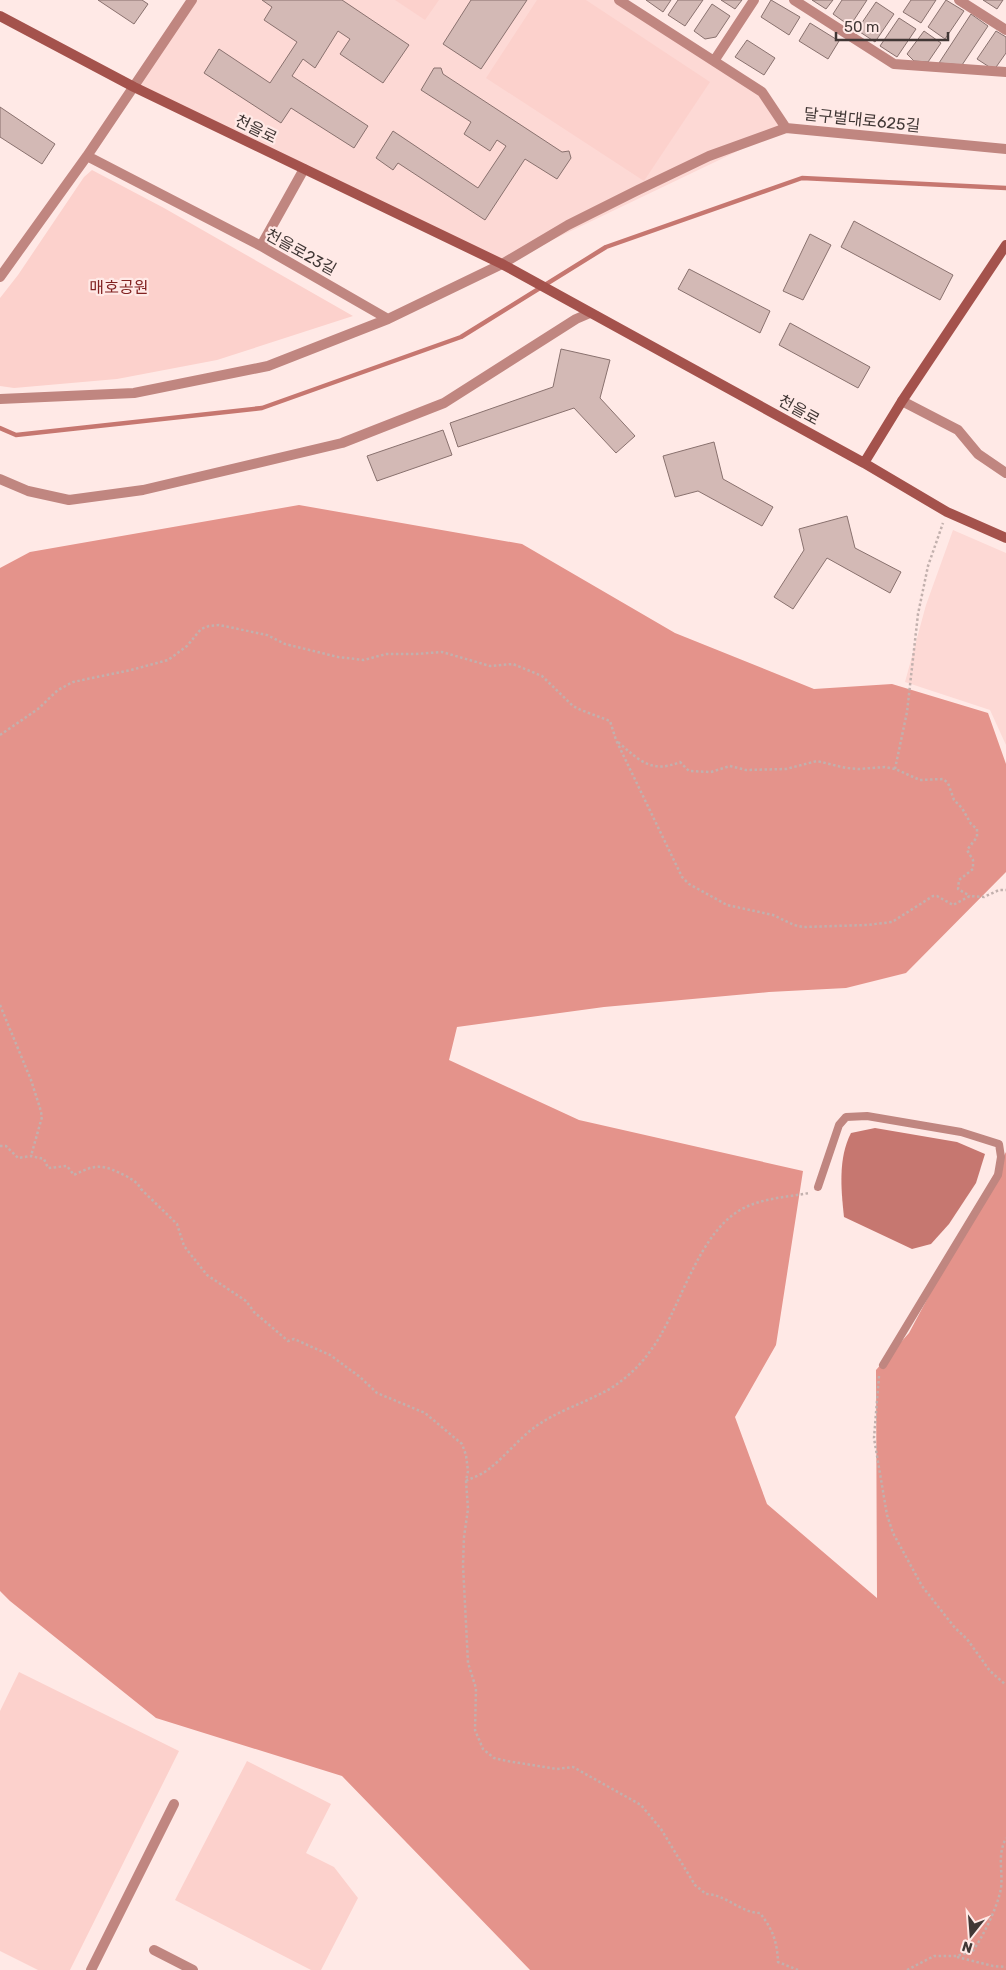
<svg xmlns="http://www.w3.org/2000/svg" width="1006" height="1970" font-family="Rubik,'Noto Sans KR',sans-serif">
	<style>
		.built { fill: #fdd9d5 }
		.green { fill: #fcd1cc }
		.forest { fill: #e4938b }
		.water { fill: #c67770 }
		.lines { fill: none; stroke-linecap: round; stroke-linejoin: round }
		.stream { stroke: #c67770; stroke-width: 4.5 }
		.building { fill: #d3b9b5; stroke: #89716e }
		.path { stroke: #c2b0ad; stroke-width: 2.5; stroke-dasharray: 2.5 2.5; stroke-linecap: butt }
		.lane { stroke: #c08680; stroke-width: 8 }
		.street { stroke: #c08680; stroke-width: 10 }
		.secondary { stroke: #a4524c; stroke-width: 10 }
		.labels { text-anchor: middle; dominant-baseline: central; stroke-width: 4.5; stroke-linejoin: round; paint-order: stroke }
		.street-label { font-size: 16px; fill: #413735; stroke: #ffe9e6 }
		.park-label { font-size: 16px; fill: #812221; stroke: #ffe9e6 }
	</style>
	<rect width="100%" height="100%" fill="#ffe9e6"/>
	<!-- built -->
	<path class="built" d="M192 0H619L762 92 786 128 502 264 134 87Z
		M953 530 1006 553V745L990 710 905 682 926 605Z"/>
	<!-- green -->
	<path class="green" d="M395 0H439L425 20Z
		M537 0H586L710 82 644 181 486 78Z
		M92 170 164 208 353 316 217 360 117 379 14 388 0 386V298L18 275 84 177Z
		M19 1672 179 1751 70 1970H38L0 1951V1711Z
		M247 1761 331 1804 306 1853 334 1867 358 1898 321 1970H311L175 1900Z"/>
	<!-- forest -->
	<path class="forest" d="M299 505 522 544 675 633 814 689 892 684 988 713 1006 764V872L906 973 846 988 769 992 604 1007 457 1027 449 1060 579 1120 803 1171 776 1345 735 1417 767 1504 877 1598 876 1370 909 1333 1006 1152V1970H530L342 1776 156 1718 10 1601 0 1591V568L30 552Z"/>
	<!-- water -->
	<path class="water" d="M875 1128 957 1142 985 1154 976 1183 949 1224 931 1244 912 1249 844 1217C841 1189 838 1158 851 1133Z"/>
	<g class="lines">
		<!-- stream -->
		<path class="stream" d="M0 428 16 435 262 408 461 337 606 247 802 178 1006 188"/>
	</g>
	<!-- building -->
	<path class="building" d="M98 0H142L148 4 134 24Z
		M262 0H342L409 45 383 83 340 54 350 39 338 31 315 68 303 59 292 76 368 126 354 148 291 108 281 123 204 73 219 49 270 83 297 42 264 20 272 7Z
		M471 0H527L481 69 443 44Z
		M646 0H671L663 12Z
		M678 0H703L685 26 668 15Z
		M721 0H742L735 9Z
		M771 0 800 17 789 35 761 17Z
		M812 0H833L826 9Z
		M842 0H867L850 26 833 14Z
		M911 0H936L921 23 903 12Z
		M946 0 964 11 945 39 928 27Z
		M983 0H1003L997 9Z
		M876 2 894 14 875 42 857 30Z
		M712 4 730 16 716 37 705 39 694 31Z
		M971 14 988 26 962 65 939 63Z
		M899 18 916 29 897 57 880 46Z
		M810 23 839 41 828 59 799 41Z
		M924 31 941 43 928 62 914 61 907 54Z
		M996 31 1006 37V53L994 70 977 59Z
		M747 40 775 58 764 75 735 57Z
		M434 68H441L443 74 562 152 569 151 571 158 557 179 525 159 485 220 398 163 393 170 376 158 393 131 478 188 506 146 497 140 490 151 464 134 471 122 421 90Z
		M0 107 55 144 42 164 0 137Z
		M854 221 953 275 940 300 841 247Z
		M810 234 831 245 803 300 783 291Z
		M689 269 770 311 760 333 678 289Z
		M790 323 870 367 858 388 779 345Z
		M561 349 610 360 600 398 635 436 616 453 574 408 458 447 450 423 553 387Z
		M443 430 452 455 377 481 367 456Z
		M714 442 723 479 773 507 762 526 698 491 675 497 663 456Z
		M847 516 855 548 901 572 890 593 827 558 793 609 774 597 804 550 799 529Z"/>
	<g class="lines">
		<!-- path -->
		<path class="path" d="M0 735 38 709 58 690 73 682 131 670 168 660 187 646 201 629 209 626 219 625 267 635 285 644 338 657 364 660 386 654H416L442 652 490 666 513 664 542 676 573 706 581 710 610 721 616 740 682 877 689 884 727 905 773 915 794 925 803 927 867 925 892 922 933 896H937L953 905 970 896 984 897 999 890H1006
			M618 742C639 760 651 774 680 762L689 771 711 772 730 766 746 770 786 769 817 761 846 768 859 769 885 767 895 769 920 780 943 779 948 783 954 800 962 808 971 824 977 829V837L967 850 973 860V869L959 880 958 889 970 896
			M895 769 907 712 918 614 928 566 943 523
			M0 1005 31 1080 40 1108 42 1117 31 1156
			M0 1146H6L18 1158 31 1156 44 1159 48 1168 67 1166 74 1175C97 1163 104 1165 126 1176 133 1180 137 1182 141 1189L177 1224 184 1246 207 1275 246 1301 254 1312 288 1341 294 1339 330 1355 360 1377 377 1393 425 1413 462 1444 466 1455 468 1471 466 1481 468 1509 464 1537 463 1565 468 1663 476 1688 475 1730 483 1749 494 1758 507 1761 557 1769 573 1767 641 1805 661 1829 695 1885 706 1894C725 1894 741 1913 760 1913 773 1930 777 1941 778 1962L798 1970
			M879 1376 874 1438 887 1515 893 1533 922 1586 955 1628 967 1639 990 1671 1006 1685
			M466 1481C474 1477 483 1474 489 1469 508 1454 523 1433 544 1421 562 1410 583 1403 602 1393 619 1385 637 1369 648 1354 681 1313 696 1230 746 1207 765 1198 788 1197 809 1193
			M957 1957 993 1966 1006 1967
			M907 1970 934 1956H956L972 1952C983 1937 998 1906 1001 1888 1003 1870 997 1855 1006 1838"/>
		<!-- lane -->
		<path class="lane" d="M818 1187 839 1125 846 1117 867 1116 961 1132 999 1144 1001 1157 998 1175 883 1365"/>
		<!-- street -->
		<path class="street" d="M619 0 762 92 786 128 1006 149
			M794 0 894 64 1006 72
			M959 0 1006 30
			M714 61 754 0
			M87 156 261 246 388 319
			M261 246 304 169
			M0 277 87 156 192 0
			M0 399 134 393 268 366 388 319 502 264 568 225 638 190 709 156 786 128
			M902 401 958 430 978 454 1006 473
			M0 479 28 491 69 500 143 490 342 443 444 403 576 319 590 313
			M154 1950 193 1970
			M91 1970 174 1804"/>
		<!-- secondary -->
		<path class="secondary" d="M0 16 134 87 502 264 864 463 947 512 1006 538
			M864 463 902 401 1006 245"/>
	</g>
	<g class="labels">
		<!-- street labels -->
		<g class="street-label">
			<text transform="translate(862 120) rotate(6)">달구벌대로625길</text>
			<text transform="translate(256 129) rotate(26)">천을로</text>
			<text transform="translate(301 252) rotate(29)">천을로23길</text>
			<text transform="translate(799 410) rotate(29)">천을로</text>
		</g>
		<!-- park labels -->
		<g class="park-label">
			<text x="119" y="287">매호공원</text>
		</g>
	</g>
	<!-- north arrow -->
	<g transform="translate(971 1935) rotate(197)" stroke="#ffe9e6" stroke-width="4" paint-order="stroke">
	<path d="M0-4L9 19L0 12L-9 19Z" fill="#413735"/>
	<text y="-8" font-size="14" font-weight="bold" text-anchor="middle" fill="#413735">N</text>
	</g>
	<!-- scale -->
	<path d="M836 32v8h112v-8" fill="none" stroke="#413735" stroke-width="2.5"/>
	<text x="844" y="32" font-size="15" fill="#413735" stroke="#ffe9e6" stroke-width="4" paint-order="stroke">50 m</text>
</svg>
